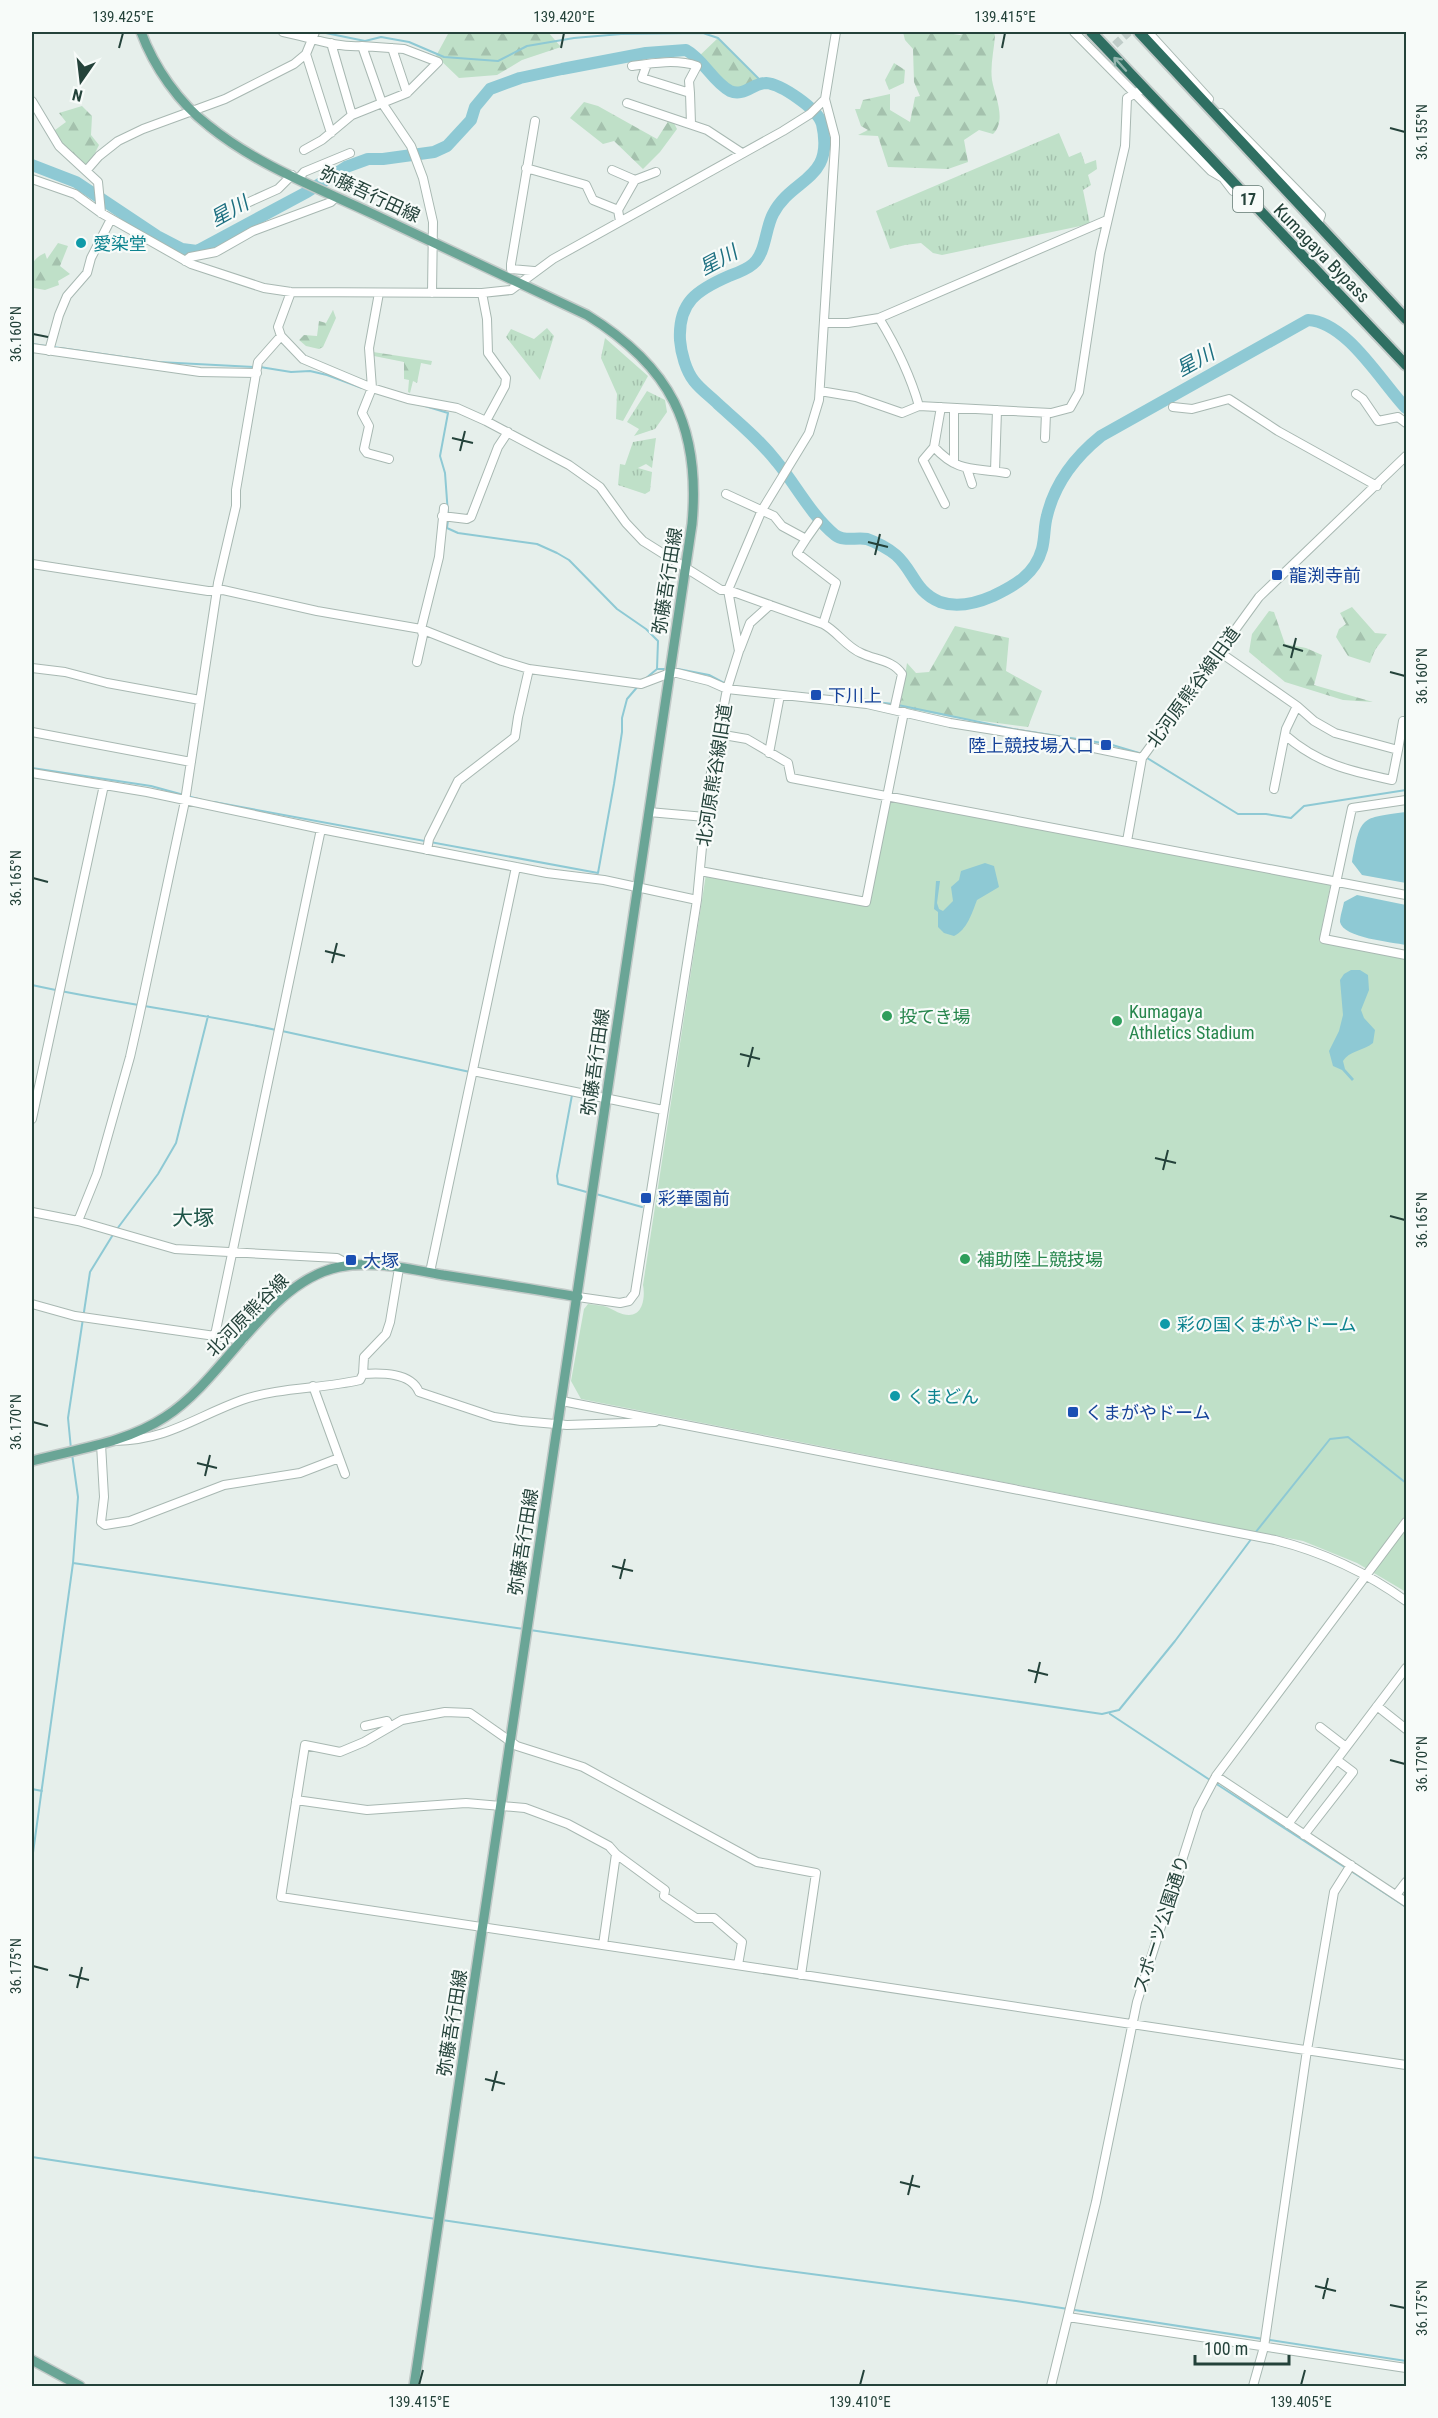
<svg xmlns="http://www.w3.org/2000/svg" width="1438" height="2418" font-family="'Roboto Condensed','Noto Sans JP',sans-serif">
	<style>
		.grass { fill: url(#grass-tufts) }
		.forest { fill: url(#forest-firs) }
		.green { fill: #bfe0c8 }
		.water { fill: #8ec9d4 }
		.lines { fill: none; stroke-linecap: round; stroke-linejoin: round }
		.stream { stroke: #8ec9d4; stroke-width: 2 }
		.river { stroke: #8ec9d4; stroke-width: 12 }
		.minor-tunnel { stroke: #bfccc8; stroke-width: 8; stroke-dasharray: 8 4; stroke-linecap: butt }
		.minor-casing { stroke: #a8b8b2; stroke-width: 10 }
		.major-casing { stroke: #c2cac8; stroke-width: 12 }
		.highway-casing { stroke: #c2cac8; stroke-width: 14 }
		.minor { stroke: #fff; stroke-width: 8 }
		.major { stroke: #6aa596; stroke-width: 9 }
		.highway { stroke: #2f6f62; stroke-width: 10 }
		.oneway { stroke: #93b5ae }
		.ticks { fill: none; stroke: #24423a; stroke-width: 2 }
		.culture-dot { fill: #0f9aa8; stroke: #f7fbf9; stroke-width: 2 }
		.transit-dot { fill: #1a4fb4; stroke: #f7fbf9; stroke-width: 2 }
		.leisure-dot { fill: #2e9e5b; stroke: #f7fbf9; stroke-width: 2 }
		.labels { text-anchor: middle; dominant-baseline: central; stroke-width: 4.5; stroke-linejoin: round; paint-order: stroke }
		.shield { fill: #f7fbf9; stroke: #637a73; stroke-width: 1.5 }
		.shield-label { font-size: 16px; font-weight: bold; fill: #24423a }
		.street-label { font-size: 18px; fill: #24423a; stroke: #f7fbf9 }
		.culture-label { font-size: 18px; fill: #0d838f; stroke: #f7fbf9; text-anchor: start }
		.transit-label { font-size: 18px; fill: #164399; stroke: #f7fbf9; text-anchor: start }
		.leisure-label { font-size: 18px; fill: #27864d; stroke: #f7fbf9; text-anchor: start }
		.water-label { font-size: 20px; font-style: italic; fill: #1c6f80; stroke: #f7fbf9 }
		.quarter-label { font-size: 21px; fill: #1f5548; stroke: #f7fbf9 }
		.neatline { fill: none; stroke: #24423a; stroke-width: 2 }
		.ticks-label { font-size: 15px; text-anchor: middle; fill: #24423a }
	</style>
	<defs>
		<pattern id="grass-tufts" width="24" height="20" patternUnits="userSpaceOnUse" patternTransform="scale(1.5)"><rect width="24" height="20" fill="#bfe0c8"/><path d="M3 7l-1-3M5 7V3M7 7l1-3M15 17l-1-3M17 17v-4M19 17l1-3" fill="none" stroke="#a4c1ad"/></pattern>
		<pattern id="forest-firs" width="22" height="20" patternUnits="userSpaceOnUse" patternTransform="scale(1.5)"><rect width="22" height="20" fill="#bfe0c8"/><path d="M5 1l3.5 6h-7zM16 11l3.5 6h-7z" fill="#a4c1ad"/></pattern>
	</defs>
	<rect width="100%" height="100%" fill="#e6efeb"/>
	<!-- grass -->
	<path class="grass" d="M1059 133 1069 157 1081 152 1085 164 1096 160 1097 169 1088 175 1091 185 1083 190 1090 224 942 255 933 253 921 243 905 245 890 249 876 211Z
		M547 328 554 336 540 380 506 337 511 329 534 339Z
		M605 338 648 376 623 421 616 419 617 394 601 358Z
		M647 391 665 400 667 412 655 429 634 436 639 429 627 422Z
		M656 438 652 468 646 464 638 468 652 472 650 491 645 494 618 485 620 464 625 465 633 442Z"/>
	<!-- forest -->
	<path class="forest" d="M449 32H548L561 47 522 60 497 75 459 78 436 56Z
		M903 32H940L960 35 968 32H994L995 36C994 50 990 66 992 80 995 97 1007 120 993 134L979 130 964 140 968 162 948 169 888 167 878 136 858 135 868 130 861 126 855 109H860L863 100 890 94V110L910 122 915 97 920 96 914 82 913 49 905 40Z
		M718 38 763 83 740 93 730 90 696 59Z
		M894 63 905 70 904 83 889 90 885 80Z
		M584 102 598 106 657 139 671 117 677 129 660 152 643 169 614 141 603 144 570 118Z
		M82 106 92 116 91 135 99 145 87 169 75 161 51 133 66 122 59 113Z
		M58 243 68 246 60 266 70 274 58 281 59 285 45 290 34 288C26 274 30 259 45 253L47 259Z
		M333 310 336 318 323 347 319 349 306 346 299 340 304 335 317 336 319 321 326 323Z
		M373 352 432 361 431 365 421 363 417 383 413 381 410 393 408 392 409 380 404 379V362L374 356Z
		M1352 607 1375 633 1387 634 1375 650 1370 663 1348 656 1336 637 1339 629 1346 624 1340 613Z
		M1269 611 1274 612 1285 644 1306 648 1322 655 1314 685 1373 702 1343 700 1285 682 1249 652 1252 634Z
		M955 626 1009 638 1006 671 1042 691 1028 727 952 717 900 707 907 663 916 673 929 672Z"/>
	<!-- green -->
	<path class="green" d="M889 798 1331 883 1319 941 1406 958V1592L1357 1563 1303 1541 581 1399 571 1381 584 1309 588 1304C594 1305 601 1305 607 1307 614 1310 621 1315 629 1315 644 1315 645 1295 643 1285L706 874 869 906Z"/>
	<!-- water -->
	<path class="water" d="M1406 812V883L1362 875 1352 862C1361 816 1360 818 1406 812Z
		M985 863 994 866 999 887 977 900C972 913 967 930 954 936L944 933 938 927V912L934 909 936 881H940L937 903 939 909 943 911 953 901 951 887 959 880 961 871Z
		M1357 895 1406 905V945C1392 942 1343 938 1340 922 1340 916 1343 908 1344 902Z
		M1351 970H1360L1368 975 1369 990 1361 1010 1364 1018 1375 1030 1373 1043C1363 1051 1349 1051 1343 1061L1345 1069 1354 1079 1352 1081 1342 1070 1333 1066 1329 1051 1339 1031 1343 1015 1340 980 1344 974Z"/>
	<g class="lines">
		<!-- stream -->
		<path class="stream" d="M321 32 365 41 381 37 409 42 444 57 498 61 527 46 574 38 621 34 703 33 718 38 763 83
			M32 344 158 362 254 367
			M260 367 291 372 310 371 327 375 362 388
			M425 406 448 413 440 456 445 473 448 514
			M448 520 447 528 458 533 537 544 557 553 569 560 617 609 646 629 658 641 657 669
			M678 669 709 675 726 684
			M645 679 657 669H666
			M779 691 893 704
			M898 705 1013 729 1109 744 1139 753 1238 814H1266L1291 818 1304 806 1406 790
			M32 768 151 786 202 800
			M214 802 598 873 614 784 622 732V718L627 699 639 685
			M32 985C112 1003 195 1012 276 1030
			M282 1031 470 1072
			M572 1095 557 1176 558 1184 590 1193
			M596 1194 642 1207
			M71 1449 68 1418 90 1272 114 1233 158 1174 176 1143 208 1016
			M1255 1533 1330 1439 1348 1437 1406 1483
			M73 1563 524 1629
			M530 1630 1102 1714 1119 1710 1175 1641 1252 1538
			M1110 1714 1210 1780
			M1215 1783 1346 1868
			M32 1789 42 1791
			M32 1860 73 1563 78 1497 72 1454
			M1351 1871 1406 1907
			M32 2157 436 2219
			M442 2220 758 2267 1016 2301 1406 2361"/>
		<!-- river -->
		<path class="river" d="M32 165 76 182 157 236 182 249 197 251 307 192 346 167 368 159H383L434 152 447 146 471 120 475 107 490 89 520 78 562 69 646 53 686 50C703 59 713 82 730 91 744 97 753 83 766 83 781 84 818 109 822 124 835 181 792 177 773 214 765 229 766 253 753 264 746 270 737 273 729 276 697 290 678 302 680 340 681 353 686 371 694 381 701 390 710 396 718 404 738 422 760 440 777 462 796 485 811 515 835 535 844 542 856 537 867 539 876 542 889 549 896 555 914 571 914 591 940 602 957 608 977 603 993 596 1016 585 1035 574 1042 549 1045 538 1044 526 1047 516 1055 482 1075 457 1101 436L1308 320C1347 322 1381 382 1406 408"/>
		<!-- minor-tunnel -->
		<path class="minor-tunnel" d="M1106 53 1129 32"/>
		<!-- minor casing -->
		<g class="minor-casing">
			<path id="minor" d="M283 32C309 37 336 48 362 46L382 103 411 146 423 178 433 222 432 293
				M1074 32 1211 171 1223 178 1233 191 1237 188
				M1148 32 1209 99
				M331 43 352 115 407 93 438 62 404 49 362 46
				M392 48 407 93
				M306 54 331 133
				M647 64 642 78 690 93 691 124
				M632 66C652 63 677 59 697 66L689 81 690 93
				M32 101 59 146 98 182 101 213
				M627 103 707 130 742 153
				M1221 113 1321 215 1318 223
				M304 150 322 140 352 115
				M526 168 586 185 593 200 618 210 620 221
				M612 170 635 180
				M86 171 99 156 118 141 143 129 225 99 294 64 306 54 315 32
				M32 179 75 194 101 213 191 264 264 288 291 292 482 293 511 290 553 259 783 131 810 114 825 99 836 32
				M298 179 304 172 350 153
				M247 203 278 189 292 175
				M618 210 635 180 656 172
				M185 261 190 257 216 252 253 231 331 202 336 197
				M534 271 511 269V264L535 121
				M291 292 278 327 281 336 303 359 372 388 408 399 457 408 486 421 569 465 600 487 626 523 643 541 721 590H728L823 624C837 631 846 647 861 653 875 660 893 660 902 674L894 710
				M379 293 369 348 372 388 362 413 369 426 364 449 367 453 389 459
				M482 293 487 319 488 353 506 378 505 386 486 421
				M879 318C896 346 910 374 919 406L1051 413 1070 408 1079 392 1100 253 1125 146 1127 98 1143 89
				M824 323H848L879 318 1107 220
				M32 348 200 372 257 373
				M49 351 59 315 67 296 87 273 91 258 111 219
				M820 391 856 397 902 413 919 406
				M1356 394 1363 399 1378 421 1398 417 1406 423
				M941 407 934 447C959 474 974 467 1006 473
				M1173 407 1192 409 1229 399 1278 431 1377 486
				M954 408V463
				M1045 438 1046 413
				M934 447 923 460 945 504
				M967 469 972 484
				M995 471 997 410
				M726 494 774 516 782 526 806 539 797 553 836 583 823 624
				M442 516 467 519 471 517 498 447 508 432
				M806 539 818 522
				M32 564 208 591 223 590 317 611 421 629 502 661 529 669 641 684 670 673H677L709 681 727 689 867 704 950 723 1055 740 1142 758
				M740 649 750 623 770 605
				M1218 651 1297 706 1314 721 1335 733 1398 750 1403 721 1406 722
				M417 662 423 635 421 629 439 557 444 508
				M32 668 65 672 107 683 200 700
				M32 732 191 762
				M718 734 747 739 788 763 791 778 1406 895
				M1285 735C1318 764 1350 771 1392 780L1398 750
				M769 753 780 695
				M1142 758 1259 597 1406 456
				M32 773 147 792 321 829 547 873 604 880 697 900
				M1274 789 1286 729 1297 706
				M1406 800 1352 808 1324 939 1406 955
				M649 812 705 817
				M1127 841 1142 758
				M427 850 429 839 458 781 515 737 518 717 529 669
				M700 871 866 902 904 712
				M473 1071 663 1110
				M32 1119 104 785
				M32 1212 78 1221 175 1249 337 1258 350 1265
				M78 1221 97 1174 130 1057 139 1017 185 801 218 583 236 506V490L258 362 281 336
				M430 1272 516 867
				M578 1297 620 1303 629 1301 635 1293 697 900 707 794 727 689 739 651 728 590 762 510 809 433 819 400 835 145V137L825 99
				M32 1304 75 1316 243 1340
				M215 1335 321 829
				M363 1374 364 1357 386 1334 390 1322 399 1268
				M313 1386 345 1474
				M562 1401 1275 1540C1323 1552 1366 1572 1406 1601
				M115 1441C168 1440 195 1417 242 1400 280 1387 321 1389 360 1380L363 1374C381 1373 411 1372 419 1392L494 1417 521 1421 567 1425 655 1422
				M101 1444 104 1497 101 1522 105 1525 130 1521 224 1485 300 1473 339 1458
				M1377 1706 1406 1729
				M365 1726 387 1721 390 1727
				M1320 1727 1346 1747
				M1216 1776 1406 1902
				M296 1800 367 1810 466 1803 525 1808 568 1824 609 1846 616 1854 665 1890 664 1896 696 1918H714L742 1942 738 1965
				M1288 1824 1406 1668
				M1304 1835 1353 1772 1337 1760
				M1396 1895 1406 1882
				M603 1945 616 1854
				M801 1975 816 1873 757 1862 583 1767 517 1746 470 1713 445 1712 402 1720 364 1742 340 1752 305 1745 281 1897 1406 2065
				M1068 2317 1406 2368
				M1051 2386 1096 2202 1137 2002 1198 1810 1216 1776 1406 1522
				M1253 2386 1264 2347 1307 2050 1334 1892 1351 1865"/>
		</g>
		<!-- major casing -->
		<g class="major-casing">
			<path id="major" d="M141 32C154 67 179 103 209 126 257 165 318 188 373 214 444 247 515 281 587 315 670 366 701 426 692 524L414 2386
				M32 1461C76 1449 126 1443 165 1417 226 1378 267 1282 339 1267 373 1260 410 1269 443 1275 488 1282 533 1289 578 1297
				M32 2360 80 2386"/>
		</g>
		<!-- highway casing -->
		<g class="highway-casing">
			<path id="highway" d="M1091 32 1406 365
				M1139 32 1406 319"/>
		</g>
		<!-- minor -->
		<use href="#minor" class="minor"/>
		<!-- major -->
		<use href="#major" class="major"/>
		<!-- highway -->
		<use href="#highway" class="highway"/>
	</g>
	<!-- one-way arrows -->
	<defs><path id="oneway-shaft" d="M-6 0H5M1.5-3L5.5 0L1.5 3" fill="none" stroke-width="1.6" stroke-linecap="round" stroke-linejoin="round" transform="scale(1.5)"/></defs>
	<use class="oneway" href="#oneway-shaft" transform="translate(1120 64) rotate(-132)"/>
	<!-- ticks -->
	<path class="ticks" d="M119 48 123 33M561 48 564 33M1002 48 1005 33M1390 128 1405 132M33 334 48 337M452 438 473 443M460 451 465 431M868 542 888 547M875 555 880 534M1283 645 1303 651M1291 658 1296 638M1390 672 1405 676M33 878 48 882M325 951 345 956M332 963 337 943M740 1054 760 1059M748 1067 753 1047M1155 1158 1176 1163M1163 1170 1168 1150M1390 1216 1405 1220M33 1422 48 1426M197 1463 217 1468M205 1476 210 1455M612 1566 633 1571M620 1579 625 1559M1028 1670 1048 1675M1035 1683 1040 1662M1390 1760 1405 1764M33 1966 48 1970M69 1975 89 1980M77 1988 82 1967M485 2079 505 2084M492 2091 497 2071M900 2182 920 2187M908 2195 913 2175M1315 2286 1336 2291M1323 2299 1328 2278M1390 2305 1405 2308M419 2385 423 2370M860 2385 864 2370M1301 2385 1305 2370"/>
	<!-- markers -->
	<g class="culture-dot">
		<circle cx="81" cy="243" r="6"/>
		<circle cx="1165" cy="1324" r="6"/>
		<circle cx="895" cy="1396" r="6"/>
	</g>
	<g class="transit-dot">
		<rect x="1271" y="569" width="12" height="12" rx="3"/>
		<rect x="810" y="689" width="12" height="12" rx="3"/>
		<rect x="1100" y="739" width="12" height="12" rx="3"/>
		<rect x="640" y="1192" width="12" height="12" rx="3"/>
		<rect x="345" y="1254" width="12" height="12" rx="3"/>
		<rect x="1067" y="1406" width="12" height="12" rx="3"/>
	</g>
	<g class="leisure-dot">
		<circle cx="887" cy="1016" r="6"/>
		<circle cx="1117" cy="1021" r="6"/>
		<circle cx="965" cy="1259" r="6"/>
	</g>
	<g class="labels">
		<!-- shield labels -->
		<rect class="shield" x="1233" y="186" width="30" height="26" rx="4.5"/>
		<g class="shield-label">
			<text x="1248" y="199">17</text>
		</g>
		<!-- street labels -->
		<g class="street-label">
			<text transform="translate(370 194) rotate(25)">弥藤吾行田線</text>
			<text transform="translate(1322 253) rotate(46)">Kumagaya Bypass</text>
			<text transform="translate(667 581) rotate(-81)">弥藤吾行田線</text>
			<text transform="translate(1193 687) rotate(-54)">北河原熊谷線旧道</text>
			<text transform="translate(714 775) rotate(-81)">北河原熊谷線旧道</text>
			<text transform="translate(595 1062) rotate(-82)">弥藤吾行田線</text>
			<text transform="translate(247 1315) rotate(-45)">北河原熊谷線</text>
			<text transform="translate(523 1542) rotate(-81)">弥藤吾行田線</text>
			<text transform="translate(1161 1924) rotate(-72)">スポーツ公園通り</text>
			<text transform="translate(452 2023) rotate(-81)">弥藤吾行田線</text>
		</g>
		<!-- culture labels -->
		<g class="culture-label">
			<text x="93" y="243">愛染堂</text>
			<text x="1177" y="1324">彩の国くまがやドーム</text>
			<text x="907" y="1396">くまどん</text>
		</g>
		<!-- transit labels -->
		<g class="transit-label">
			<text x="1289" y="575">龍渕寺前</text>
			<text x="828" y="695">下川上</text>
			<text x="1094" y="745" text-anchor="end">陸上競技場入口</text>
			<text x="658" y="1198">彩華園前</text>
			<text x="363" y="1260">大塚</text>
			<text x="1085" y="1412">くまがやドーム</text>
		</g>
		<!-- leisure labels -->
		<g class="leisure-label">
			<text x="1129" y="1011">Kumagaya<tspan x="1129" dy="21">Athletics Stadium</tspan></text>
			<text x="899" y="1016">投てき場</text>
			<text x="977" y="1259">補助陸上競技場</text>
		</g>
		<!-- water labels -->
		<g class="water-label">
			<text transform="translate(229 211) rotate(-29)">星川</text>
			<text transform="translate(718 260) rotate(-28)">星川</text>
			<text transform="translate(1195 361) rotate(-29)">星川</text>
		</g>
		<!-- quarter labels -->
		<g class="quarter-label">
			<text x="193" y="1218">大塚</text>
		</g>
	</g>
	<!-- border -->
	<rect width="1438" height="2418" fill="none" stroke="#f7fbf9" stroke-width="66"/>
	<!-- north arrow -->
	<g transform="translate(81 81) rotate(194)" stroke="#f7fbf9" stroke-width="4.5" paint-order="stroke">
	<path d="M0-4.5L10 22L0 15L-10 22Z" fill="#24423a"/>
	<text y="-9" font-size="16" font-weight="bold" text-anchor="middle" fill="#24423a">N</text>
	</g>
	<!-- scale -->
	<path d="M1195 2355v9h94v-9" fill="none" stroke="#24423a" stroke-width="3"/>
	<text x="1204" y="2355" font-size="18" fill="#24423a" stroke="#f7fbf9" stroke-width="4.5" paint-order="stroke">100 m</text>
	<rect x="33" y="33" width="1372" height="2352" class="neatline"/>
	<g class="ticks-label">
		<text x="123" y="22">139.425°E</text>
		<text x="564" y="22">139.420°E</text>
		<text x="1005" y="22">139.415°E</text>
		<text transform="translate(1422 132) rotate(-90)" y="5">36.155°N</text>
		<text transform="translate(16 334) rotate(-90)" y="5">36.160°N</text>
		<text transform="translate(1422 676) rotate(-90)" y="5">36.160°N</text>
		<text transform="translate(16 878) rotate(-90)" y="5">36.165°N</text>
		<text transform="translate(1422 1220) rotate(-90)" y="5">36.165°N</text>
		<text transform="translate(16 1422) rotate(-90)" y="5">36.170°N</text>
		<text transform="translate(1422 1764) rotate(-90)" y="5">36.170°N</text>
		<text transform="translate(16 1966) rotate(-90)" y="5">36.175°N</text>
		<text transform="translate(1422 2308) rotate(-90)" y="5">36.175°N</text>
		<text x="419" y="2407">139.415°E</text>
		<text x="860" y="2407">139.410°E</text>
		<text x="1301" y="2407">139.405°E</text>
	</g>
</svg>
